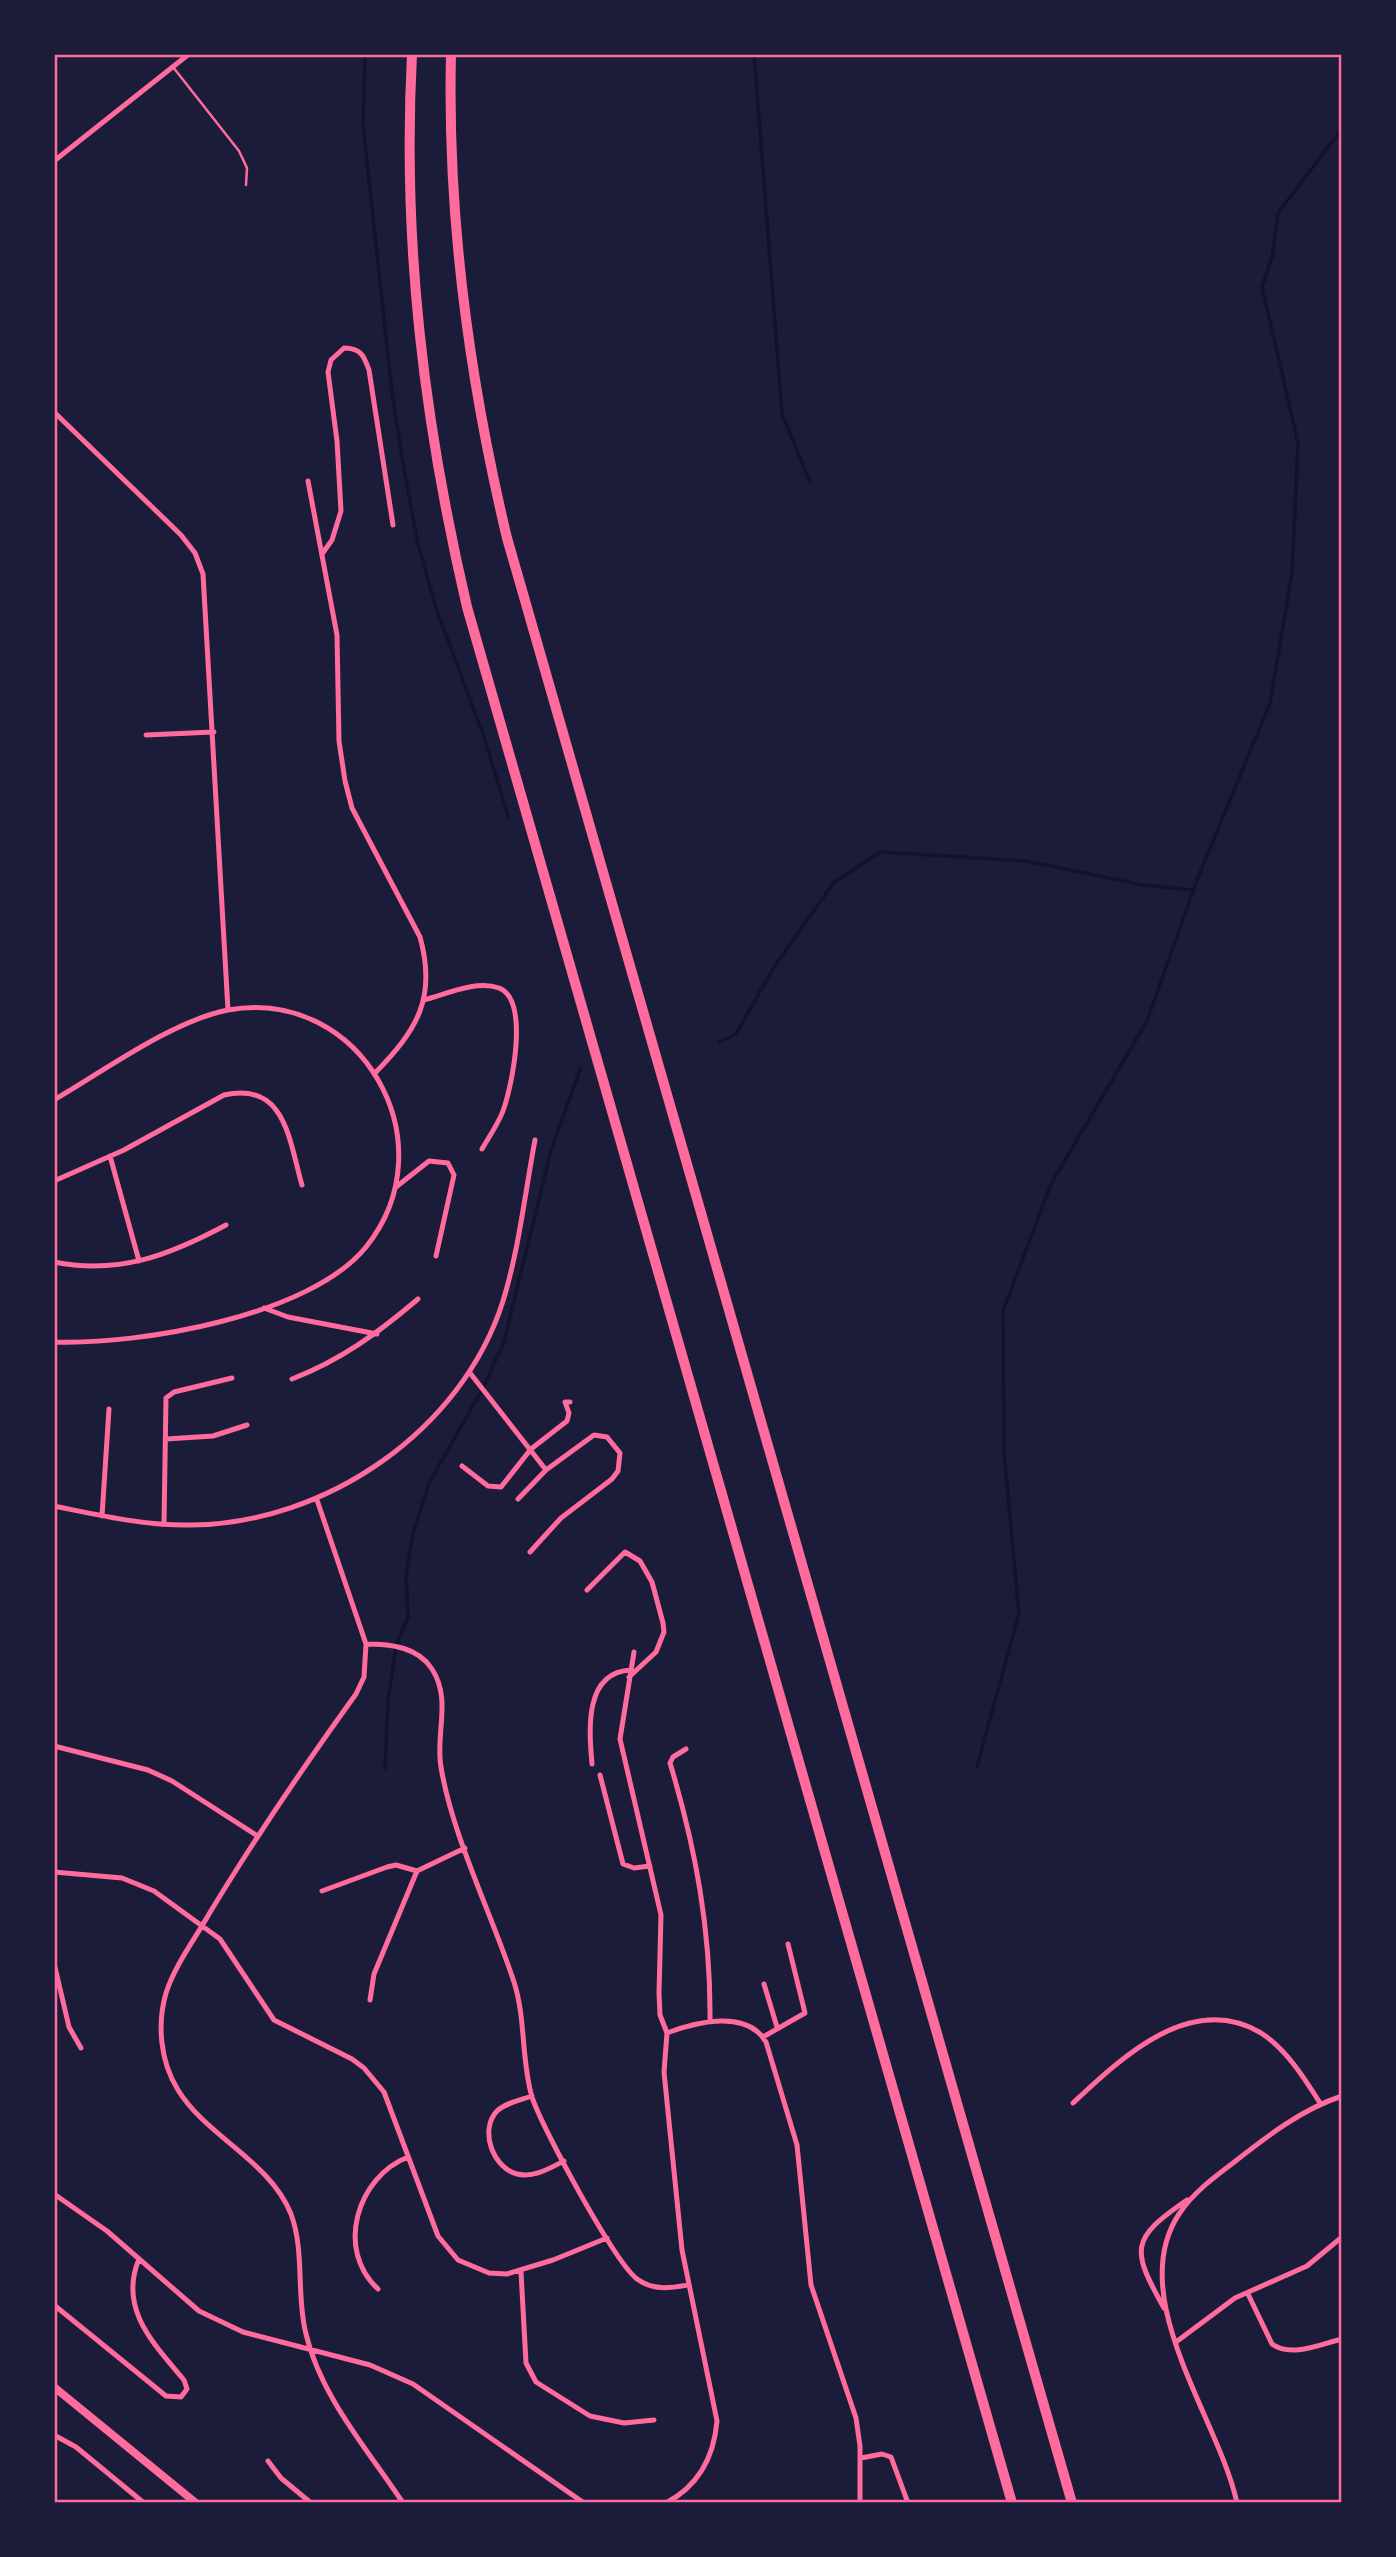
<svg xmlns="http://www.w3.org/2000/svg" width="1396" height="2557" font-family="'Exo 2',sans-serif">
	<style>
		.lines { fill: none; stroke-linecap: round; stroke-linejoin: round }
		.stream { stroke: #12122b; stroke-width: 3.5 }
		.service { stroke: #ff6b9d; stroke-width: 2.5 }
		.minor { stroke: #ff6b9d; stroke-width: 5 }
		.secondary { stroke: #ff6b9d; stroke-width: 8 }
		.motorway { stroke: #ff6b9d; stroke-width: 10 }
		.neatline { fill: none; stroke: #ff6b9d; stroke-width: 2.5 }
	</style>
	<rect width="100%" height="100%" fill="#1b1b3a"/>
	<g class="lines">
		<!-- stream -->
		<path class="stream" d="M365 54 363 124 392 393 405 475 418 544 436 608 484 737 508 816
			M754 54 782 414 810 482
			M719 1042 736 1034 774 967 834 882 881 852 1027 861 1142 885 1194 890
			M977 1766 1019 1614 1004 1451 1003 1311 1051 1184 1147 1021 1197 880 1270 703 1292 573 1298 443 1262 287 1272 257 1278 213 1338 134 1342 124
			M385 1768 388 1701 396 1646 408 1617 406 1575 413 1534 429 1483 483 1388 504 1342 551 1150 581 1067"/>
		<!-- service -->
		<path class="service" d="M173 67 239 151 247 168 246 185"/>
		<!-- minor -->
		<path class="minor" d="M54 161 189 54
			M54 412 181 535 195 553 203 574 228 1010
			M308 481 337 635 339 741 345 781 352 808 420 937C437 998 417 1030 375 1073
			M322 554 332 540 341 511 337 441 328 372 331 360 344 348C361 348 364 356 369 370L393 525
			M146 735 214 732
			M424 1000C447 994 476 980 499 988 530 1000 512 1086 503 1111 498 1124 489 1137 482 1149
			M54 1100C104 1071 172 1021 228 1010 361 986 450 1143 366 1247 310 1316 140 1345 54 1342
			M110 1156 139 1261
			M54 1181 124 1150 224 1095C286 1081 289 1141 302 1185
			M396 1187 429 1161 448 1163 454 1175 436 1256
			M54 1262C119 1275 170 1255 226 1225
			M264 1308 288 1317 377 1334
			M470 1373 546 1470
			M292 1379C341 1360 378 1333 418 1299
			M166 1439 213 1436 247 1425
			M462 1466 488 1486 501 1487 531 1449 567 1421 569 1413 565 1402H570
			M518 1499 546 1470 594 1435 607 1437 620 1453 618 1471 612 1479 561 1518 530 1552
			M317 1500 366 1644 364 1677 356 1694C304 1766 255 1838 209 1914 195 1939 175 1965 166 1993 157 2024 160 2061 178 2090 207 2137 270 2161 291 2214 305 2252 296 2296 306 2334 321 2397 368 2450 403 2503
			M54 1506C99 1515 145 1526 191 1525 325 1524 462 1431 503 1301 519 1249 525 1193 535 1140
			M102 1516 109 1409
			M164 1524 166 1398 174 1392 232 1378
			M587 1590 625 1552 640 1561 652 1582 663 1623 664 1632 656 1652 629 1677
			M366 1644C391 1644 418 1647 432 1669 452 1700 435 1734 441 1767 452 1835 492 1915 514 1982 526 2019 521 2060 532 2097 542 2128 614 2261 637 2279 653 2291 670 2288 688 2285
			M634 1652 620 1739 661 1915 659 1993 660 2015 667 2033
			M54 1746 148 1770 172 1781 256 1835
			M686 1749 673 1757 670 1763C696 1849 711 1932 710 2022
			M592 1764C589 1730 584 1672 631 1670
			M600 1775 623 1864 634 1868 650 1866
			M54 1872 122 1878 154 1891 220 1939 274 2020 352 2059 364 2068 384 2092 438 2236 458 2260 489 2273 507 2274 553 2260 607 2238
			M322 1891 387 1867 396 1865 417 1871
			M54 1963 69 2027 81 2048
			M764 1984 777 2027
			M370 2000 374 1974 417 1871 465 1848
			M763 2037 805 2013 788 1944
			M532 2096C521 2100 505 2103 497 2111 479 2130 493 2168 517 2174 534 2178 550 2168 564 2161
			M1073 2103C1121 2058 1191 1991 1261 2033 1286 2049 1305 2079 1320 2103
			M54 2194 107 2231 199 2311 243 2332 370 2365 413 2384 584 2503
			M521 2272 526 2363 536 2382 590 2416 624 2423 654 2420
			M378 2289C335 2250 357 2177 408 2157
			M1248 2294 1272 2344C1291 2358 1321 2344 1342 2339
			M54 2305 166 2396 181 2397 187 2389 184 2380C154 2344 118 2309 139 2259
			M1164 2308C1131 2249 1130 2239 1187 2200
			M1176 2342 1235 2298 1307 2266 1342 2237
			M54 2435 76 2447 144 2503
			M861 2458 882 2454 891 2457 908 2503
			M268 2461 281 2478 311 2503
			M666 2503C698 2486 714 2457 717 2421L682 2250 664 2072 667 2033C696 2022 747 2009 766 2042L797 2145 811 2285 856 2418 860 2446V2503
			M1237 2503C1219 2419 1124 2297 1179 2214 1193 2193 1213 2178 1233 2163 1266 2137 1302 2109 1342 2096"/>
		<!-- secondary -->
		<path class="secondary" d="M54 2387 196 2503"/>
		<!-- motorway -->
		<path class="motorway" d="M412 54C402 244 424 423 467 607L1012 2503
			M451 54C447 218 469 379 507 538L1072 2503"/>
	</g>
	<!-- border -->
	<rect width="1396" height="2557" fill="none" stroke="#1b1b3a" stroke-width="112"/>
	<rect x="56" y="56" width="1284" height="2445" class="neatline"/>
</svg>
